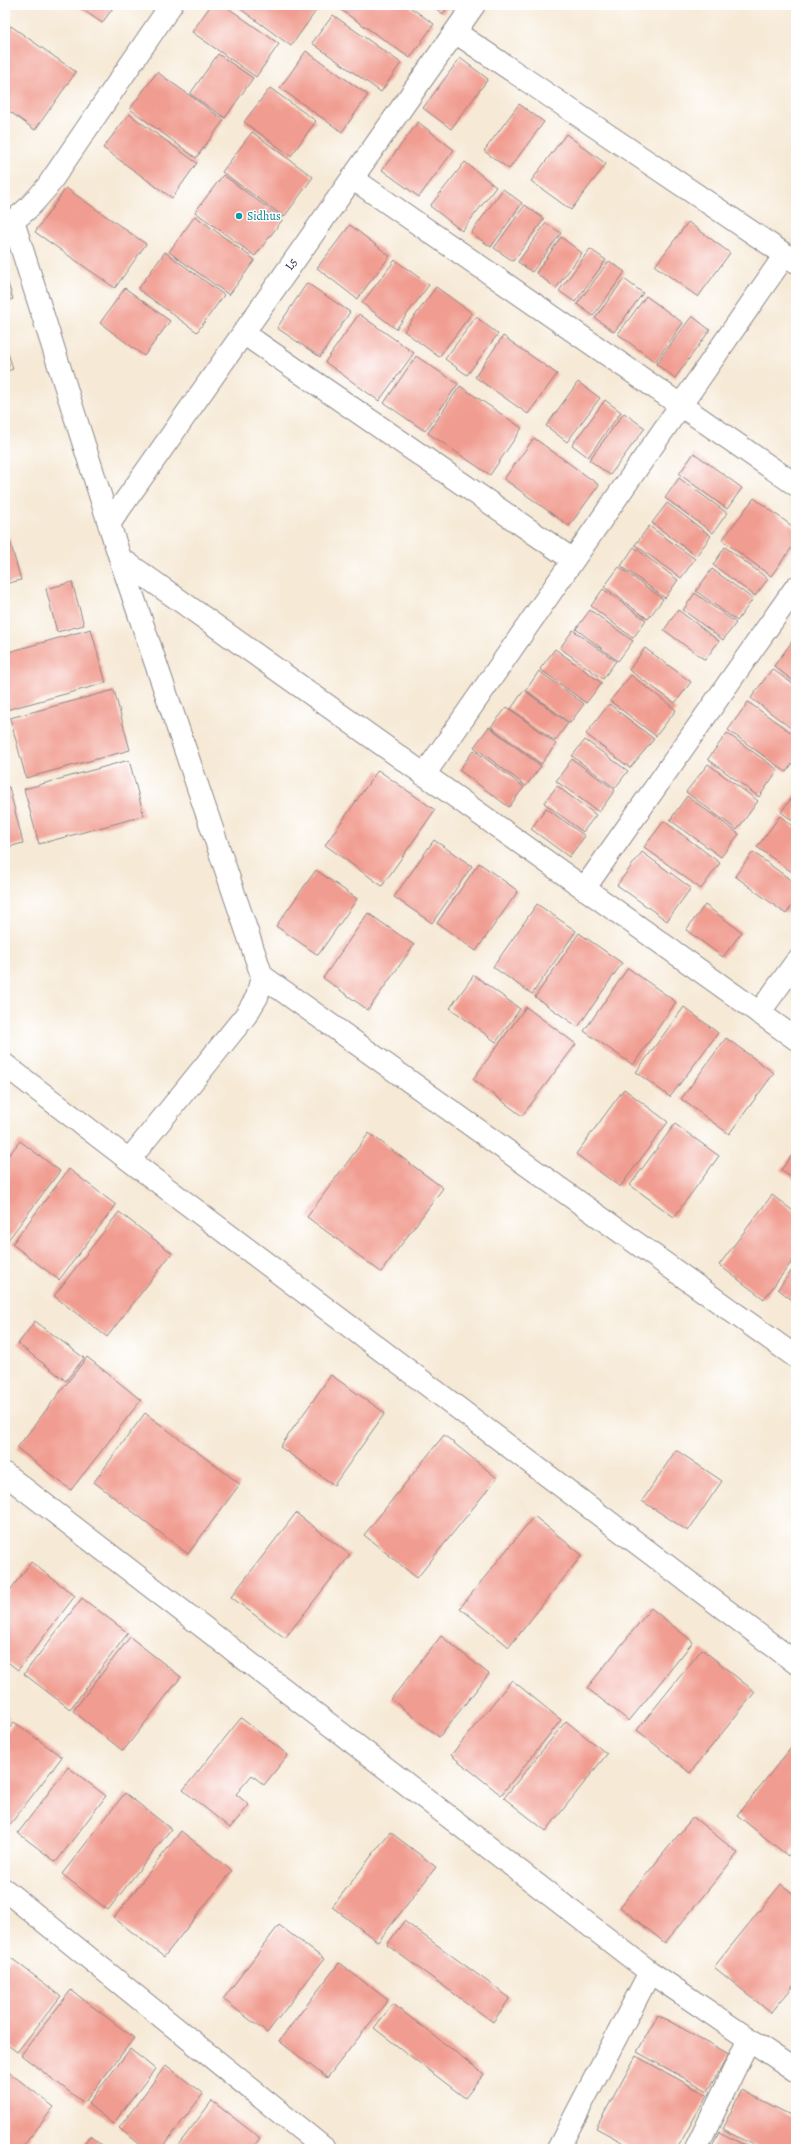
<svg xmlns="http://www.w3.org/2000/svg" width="801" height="2154" font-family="Alegreya,serif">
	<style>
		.building { fill: #f19c90 }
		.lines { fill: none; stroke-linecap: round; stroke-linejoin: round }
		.street-casing { stroke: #8c8688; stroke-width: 24 }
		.street { stroke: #fff; stroke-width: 22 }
		.culture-dot { fill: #0f9aa8; stroke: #fff; stroke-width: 1.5 }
		.labels { text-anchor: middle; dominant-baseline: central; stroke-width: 3; stroke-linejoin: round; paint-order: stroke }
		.culture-label { font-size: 12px; fill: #0d838f; stroke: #fff; text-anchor: start }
		.street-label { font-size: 12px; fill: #22223b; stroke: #fff }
	</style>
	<rect width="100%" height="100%" fill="#fff"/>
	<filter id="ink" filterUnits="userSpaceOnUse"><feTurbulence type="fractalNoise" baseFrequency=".025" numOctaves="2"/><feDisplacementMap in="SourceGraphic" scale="8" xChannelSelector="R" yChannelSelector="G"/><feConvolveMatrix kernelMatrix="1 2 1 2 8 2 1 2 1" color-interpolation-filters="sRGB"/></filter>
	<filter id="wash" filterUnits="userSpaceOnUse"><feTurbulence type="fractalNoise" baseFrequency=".012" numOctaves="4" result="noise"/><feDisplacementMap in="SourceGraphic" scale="16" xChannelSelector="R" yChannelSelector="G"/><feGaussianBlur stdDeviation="0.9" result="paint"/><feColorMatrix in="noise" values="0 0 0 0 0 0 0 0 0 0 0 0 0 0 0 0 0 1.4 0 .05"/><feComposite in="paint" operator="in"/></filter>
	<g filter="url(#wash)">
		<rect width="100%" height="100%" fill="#f6e9d5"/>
		<g id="blocks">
			<!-- building -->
			<path class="building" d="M76 5H115L102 23Z
				M211 5H224L279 44 256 77 192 32Z
				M235 5H314L318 8 291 46Z
				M334 5H407L434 24 410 58Z
				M431 5H449L443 14Z
				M789 5H796V10Z
				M333 15 401 63 381 92 312 43Z
				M11 26 76 72 35 130 5 108V34Z
				M306 51 368 95 342 132 280 88Z
				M218 54 253 78 225 118 190 94Z
				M460 58 488 79 451 129 423 108Z
				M157 72 224 120 196 158 130 109Z
				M270 88 316 121 291 156 244 122Z
				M519 104 544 122 509 169 484 151Z
				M129 114 197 163 172 198 103 148Z
				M418 122 454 150 419 197 382 170Z
				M252 132 313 177 284 217 222 172Z
				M566 134 606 164 571 210 531 181Z
				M465 162 496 187 462 231 430 206Z
				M223 175 283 219 255 256 195 212Z
				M66 188 146 244 115 288 35 232Z
				M503 189 522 203 491 247 471 233Z
				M525 205 544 219 513 261 494 248Z
				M195 216 255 260 229 295 169 252Z
				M688 222 730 253 698 297 655 266Z
				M546 223 561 233 532 272 518 262Z
				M350 225 390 256 357 299 317 268Z
				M561 237 582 253 556 288 536 273Z
				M590 249 606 260 575 302 559 291Z
				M165 252 224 295 197 332 138 289Z
				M395 260 429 285 396 329 362 303Z
				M609 261 625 272 593 316 577 304Z
				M5 274 13 299 5 302Z
				M624 279 643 293 614 332 595 318Z
				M307 283 350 312 320 357 277 328Z
				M436 287 472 313 439 357 404 331Z
				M125 288 170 321 144 356 100 323Z
				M646 296 683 323 655 362 618 334Z
				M359 314 414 353 379 401 325 362Z
				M692 316 710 330 675 378 656 364Z
				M476 317 498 334 467 375 445 359Z
				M503 336 557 374 528 414 475 377Z
				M5 343 13 369 5 372Z
				M416 356 458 384 425 431 384 403Z
				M578 382 600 398 567 442 546 426Z
				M460 386 522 428 490 475 428 433Z
				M605 400 621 412 588 457 572 445Z
				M624 413 645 428 610 475 589 460Z
				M534 438 599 485 569 526 504 479Z
				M694 453 742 488 727 509 679 474Z
				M679 478 727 513 713 533 665 498Z
				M754 498 796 529V542L771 576 722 540Z
				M667 503 711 536 696 556 652 523Z
				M649 526 695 559 681 578 635 545Z
				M9 538 21 580 5 584V540Z
				M634 547 678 580 665 598 621 566Z
				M725 547 768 579 755 596 713 565Z
				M619 567 663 599 648 619 604 587Z
				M712 569 753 599 737 621 696 591Z
				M72 582 84 625 57 632 46 589Z
				M603 589 646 620 633 638 591 606Z
				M695 593 736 623 723 640 683 610Z
				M590 610 633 641 618 661 576 629Z
				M678 610 719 641 705 660 664 630Z
				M91 629 106 683 6 710 5 653Z
				M573 630 616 661 603 679 560 648Z
				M794 639 796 641V683L774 666Z
				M645 648 691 682 675 703 629 670Z
				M555 649 602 683 586 703 540 669Z
				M772 669 796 686V732L751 698Z
				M539 671 584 704 570 723 526 690Z
				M631 675 676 710 656 736 610 701Z
				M114 690 130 750 26 778 10 718Z
				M524 690 568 723 555 741 511 709Z
				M748 702 796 736V759L786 772 728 730Z
				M609 704 654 739 630 768 586 734Z
				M507 707 556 744 541 764 491 727Z
				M489 727 541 766 526 786 474 747Z
				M727 733 778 770 759 797 708 759Z
				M585 740 628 771 615 788 572 756Z
				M474 750 524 787 509 807 459 770Z
				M572 759 615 790 599 812 556 781Z
				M129 760 144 816 39 844 24 789Z
				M708 764 758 801 737 830 686 792Z
				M378 770 435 810 382 886 325 845Z
				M557 786 596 815 583 832 544 803Z
				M9 787 23 843 5 848V788Z
				M796 792V823L781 812Z
				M687 796 739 834 721 857 670 820Z
				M546 808 585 836 569 857 531 829Z
				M780 816 796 829V875L757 847Z
				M664 821 720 863 701 889 644 847Z
				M434 840 472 866 432 923 394 897Z
				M642 852 691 888 667 921 617 885Z
				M753 852 796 884V900L786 914 735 876Z
				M479 863 518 891 476 951 437 923Z
				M316 870 357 899 318 955 276 926Z
				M537 904 576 931 532 994 493 967Z
				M705 905 742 932 723 957 686 930Z
				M368 913 414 945 368 1010 323 978Z
				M579 933 622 963 578 1027 535 997Z
				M628 968 676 1002 633 1065 584 1031Z
				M474 975 520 1009 496 1042 450 1008Z
				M526 1007 576 1044 522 1116 473 1079Z
				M684 1007 718 1033 670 1097 636 1072Z
				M726 1038 774 1073 729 1134 681 1099Z
				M624 1089 668 1122 620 1187 576 1154Z
				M675 1124 719 1156 674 1217 630 1185Z
				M369 1133 443 1188 381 1272 307 1217Z
				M20 1141 60 1171 5 1244V1160Z
				M796 1150V1181L781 1170Z
				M69 1169 116 1205 59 1280 12 1244Z
				M772 1195 796 1213V1256L764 1299 719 1265Z
				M119 1212 172 1253 107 1337 54 1296Z
				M796 1265V1303L778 1289Z
				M35 1321 84 1358 66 1381 18 1344Z
				M87 1357 141 1400 71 1490 17 1448Z
				M331 1375 385 1413 334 1485 280 1447Z
				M145 1413 240 1484 188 1554 94 1482Z
				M444 1435 497 1478 417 1578 364 1535Z
				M676 1450 722 1481 688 1531 642 1501Z
				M296 1513 350 1555 285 1638 231 1597Z
				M534 1516 582 1555 509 1647 460 1608Z
				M31 1562 75 1596 18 1670 5 1660V1597Z
				M82 1598 128 1633 70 1709 24 1674Z
				M651 1608 693 1642 629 1721 587 1688Z
				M441 1636 489 1674 439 1737 391 1699Z
				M130 1637 181 1677 123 1751 73 1711Z
				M702 1649 755 1692 690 1773 637 1730Z
				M512 1680 561 1720 501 1795 451 1755Z
				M5 1714 9 1717 5 1723Z
				M241 1718 288 1755 264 1785 252 1775 236 1794 249 1805 230 1828 183 1790Z
				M566 1721 607 1754 546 1831 504 1798Z
				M14 1722 62 1757 5 1831V1734Z
				M796 1742V1846L788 1856 737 1815Z
				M68 1767 106 1796 56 1862 18 1833Z
				M125 1793 171 1829 108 1910 62 1874Z
				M693 1817 738 1853 665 1943 620 1907Z
				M181 1831 232 1871 164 1957 114 1918Z
				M390 1832 436 1867 378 1942 332 1907Z
				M781 1884 796 1896V1983L771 2013 714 1967Z
				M404 1921 510 1998 493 2022 387 1945Z
				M279 1925 324 1959 267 2033 223 1999Z
				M11 1958 61 1996 17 2052 5 2043V1965Z
				M339 1963 388 2000 327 2078 279 2041Z
				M71 1990 134 2038 84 2103 21 2055Z
				M393 2004 484 2074 465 2098 374 2028Z
				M658 2015 729 2054 708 2091 637 2052Z
				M130 2049 155 2069 113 2124 88 2104Z
				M636 2056 707 2095 677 2149H635L596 2128Z
				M166 2065 203 2094 161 2149H146L119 2128Z
				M6 2070 54 2107 21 2149H5Z
				M742 2090 796 2118V2149H761L722 2129Z
				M212 2101 260 2138 252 2149H175Z
				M719 2132 752 2149H711Z
				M90 2136 106 2149H79Z"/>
		</g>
	</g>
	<g filter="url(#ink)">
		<use href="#blocks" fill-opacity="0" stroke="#8c8688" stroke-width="1"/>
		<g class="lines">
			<!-- street casing -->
			<g class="street-casing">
				<path id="street" d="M455 32 796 262
					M352 178 796 485
					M13 221 120 558 262 976 257 997 246 1015 129 1160
					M5 225C23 216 35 201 47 187L171 5
					M243 333 573 560
					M109 524 474 5
					M120 558 796 1039
					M424 775 785 255
					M584 889 796 587
					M262 976 796 1357
					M759 1013 796 962
					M5 1065 129 1160 796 1663
					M5 1474 650 1972 796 2071
					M5 1890 325 2149
					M558 2149 650 1972
					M696 2149 749 2039"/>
			</g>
			<!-- street -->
			<use href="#street" class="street"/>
		</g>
	</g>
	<!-- markers -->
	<circle class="culture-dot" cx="239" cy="216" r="4"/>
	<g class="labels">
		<!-- culture labels -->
		<g class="culture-label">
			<text x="247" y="216">Sidhus</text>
		</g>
		<!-- street labels -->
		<g class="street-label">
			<text transform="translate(291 264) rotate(-55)">L5</text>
		</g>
	</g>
	<!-- margin -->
	<rect width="801" height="2154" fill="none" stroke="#fff" stroke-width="20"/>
</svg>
